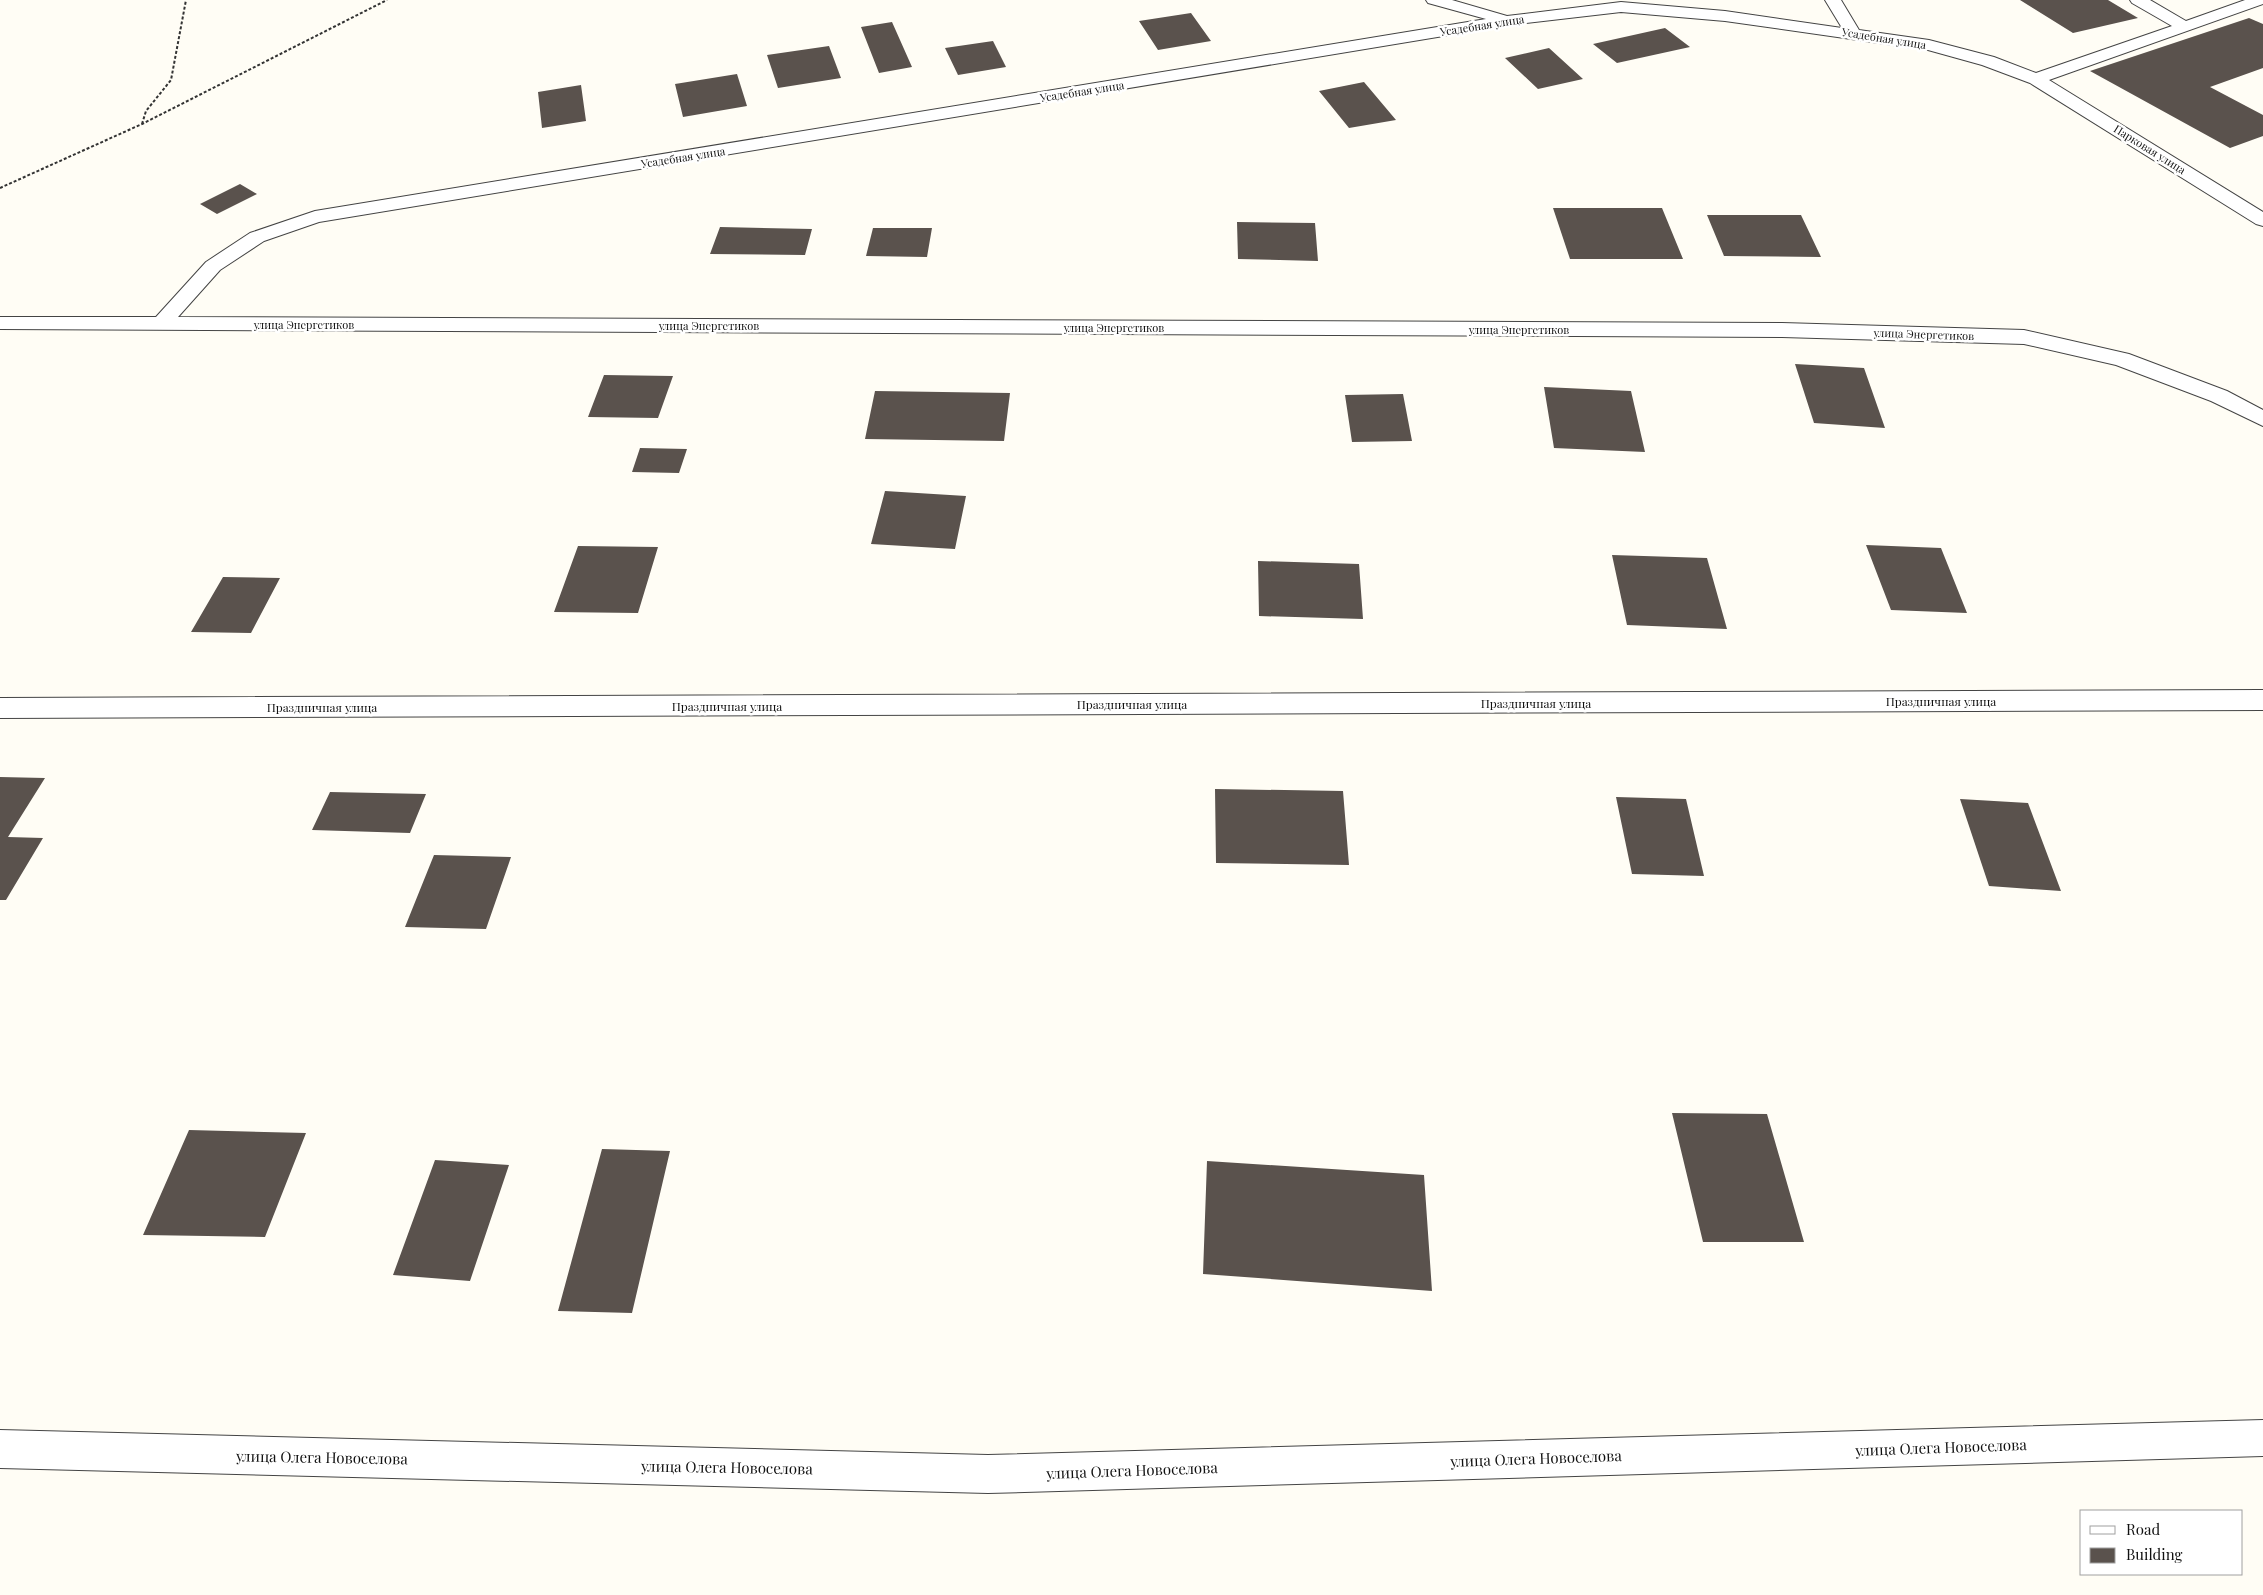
<svg xmlns="http://www.w3.org/2000/svg" width="2263" height="1595" font-family="'Playfair Display',serif">
	<style>
		.building { fill: #5a524d }
		.lines { fill: none; stroke-linecap: round; stroke-linejoin: round }
		.minor-casing { stroke: #444; stroke-width: 2 }
		.path { stroke: #333; stroke-width: 2; stroke-dasharray: 3 2; stroke-linecap: butt }
		.minor { fill: #fff; fill-rule: evenodd }
		.labels { text-anchor: middle; dominant-baseline: central; stroke-width: 5; stroke-linejoin: round; paint-order: stroke }
		.far-street-label { font-size: 11px; fill: #111; stroke: #fff }
		.street-label { font-size: 12px; fill: #111; stroke: #fff }
		.near-street-label { font-size: 15px; fill: #111; stroke: #fff }
	</style>
	<rect width="100%" height="100%" fill="#fffdf5"/>
	<!-- building -->
	<path class="building" d="M2020 0H2108L2138 18 2073 33Z
		M1191 13 1211 41 1158 50 1139 21Z
		M2249 18 2263 24V68L2210 87 2263 115V136L2230 148 2090 71Z
		M892 22 912 67 879 73 861 27Z
		M1665 28 1690 47 1617 63 1593 44Z
		M993 41 1006 67 958 75 945 48Z
		M829 46 841 78 778 88 767 55Z
		M1549 48 1583 79 1538 89 1505 58Z
		M737 74 747 106 683 117 675 84Z
		M1364 82 1396 120 1349 128 1319 91Z
		M581 85 586 121 542 128 538 92Z
		M240 184 257 194 217 214 200 204Z
		M1553 208H1662L1683 259H1570Z
		M1707 215H1801L1821 257 1724 256Z
		M1237 222 1315 223 1318 261 1238 259Z
		M720 227 812 229 805 255 710 254Z
		M873 228H932L927 257 866 256Z
		M1795 364 1864 368 1885 428 1814 423Z
		M604 375 673 376 658 418 588 417Z
		M1544 387 1631 391 1645 452 1554 448Z
		M875 391 1010 393 1004 441 865 439Z
		M1403 394 1412 441 1352 442 1345 395Z
		M640 448 687 449 679 473 632 472Z
		M885 491 966 496 955 549 871 544Z
		M1866 545 1941 548 1967 613 1891 610Z
		M578 546 658 547 638 613 554 612Z
		M1612 555 1707 558 1727 629 1627 625Z
		M1258 561 1359 564 1363 619 1259 616Z
		M223 577 280 578 251 633 191 632Z
		M0 777 45 778 8 837 43 838 6 900H0Z
		M1215 789 1343 791 1349 865 1216 863Z
		M330 792 426 794 410 833 312 830Z
		M1616 797 1686 799 1704 876 1632 874Z
		M1960 799 2028 803 2061 891 1989 886Z
		M434 855 511 857 486 929 405 927Z
		M1672 1113 1767 1114 1804 1242H1703Z
		M189 1130 306 1133 265 1237 143 1235Z
		M602 1149 670 1151 632 1313 558 1311Z
		M435 1160 509 1165 470 1281 393 1275Z
		M1207 1161 1424 1175 1432 1291 1203 1274Z"/>
	<g class="lines">
		<!-- minor casing -->
		<g class="minor-casing">
			<path id="minor" d="M1426 0H1452L1507 16 1621 2 1725 11 1842 28 1825 0H1841L1859 30 1929 40 1994 57 2036 73 2172 26 2132 3 2130 0H2150L2186 21 2245 0H2263V4L2049 80 2263 212V226L2256 224 2030 83 1982 65 1928 50 1725 21 1621 12 1510 25 319 222 264 241 220 270 178 317 1782 323 2024 330 2129 354 2227 391 2263 410V426L2211 401 2116 365 2024 344 1782 337 0 329V317H156L206 262 250 233 315 211 1486 19 1428 3Z
				M2263 690V710L0 718V698Z
				M2263 1420V1456L988 1493 0 1468V1430L988 1455Z"/>
		</g>
		<!-- path -->
		<path class="path" d="M142 124 146 111 171 80 186 0
			M0 188 142 124 387 0"/>
		<!-- minor -->
		<use href="#minor" class="minor"/>
	</g>
	<g class="labels">
		<!-- far-street labels -->
		<g class="far-street-label">
			<text transform="translate(1482 25) rotate(-9)">Усадебная улица</text>
			<text transform="translate(1884 38) rotate(9)">Усадебная улица</text>
			<text transform="translate(1082 91) rotate(-9)">Усадебная улица</text>
			<text transform="translate(2150 149) rotate(32)">Парковая улица</text>
			<text transform="translate(683 157) rotate(-9)">Усадебная улица</text>
			<text x="304" y="324">улица Энергетиков</text>
			<text x="709" y="325">улица Энергетиков</text>
			<text x="1114" y="327">улица Энергетиков</text>
			<text x="1519" y="329">улица Энергетиков</text>
			<text transform="translate(1924 334) rotate(2)">улица Энергетиков</text>
		</g>
		<!-- street labels -->
		<g class="street-label">
			<text x="1941" y="701">Праздничная улица</text>
			<text x="1536" y="703">Праздничная улица</text>
			<text x="1132" y="704">Праздничная улица</text>
			<text x="727" y="706">Праздничная улица</text>
			<text x="322" y="707">Праздничная улица</text>
		</g>
		<!-- near-street labels -->
		<g class="near-street-label">
			<text transform="translate(1941 1447) rotate(-2)">улица Олега Новоселова</text>
			<text transform="translate(322 1457) rotate(1)">улица Олега Новоселова</text>
			<text transform="translate(1536 1458) rotate(-2)">улица Олега Новоселова</text>
			<text transform="translate(727 1467) rotate(1)">улица Олега Новоселова</text>
			<text transform="translate(1132 1470) rotate(-2)">улица Олега Новоселова</text>
		</g>
	</g>
	<!-- legend -->
	<rect x="2080" y="1510" width="162" height="65" fill="#ffffff" stroke="#a0a0a0"/>
	<rect x="2090" y="1526" width="25" height="8" fill="#ffffff" stroke="#a0a0a0"/>
	<text x="2126" y="1535" font-size="15" fill="#111111">Road</text>
	<rect x="2090" y="1548" width="25" height="15" fill="#5a524d" stroke="#a0a0a0"/>
	<text x="2126" y="1560" font-size="15" fill="#111111">Building</text>
</svg>
